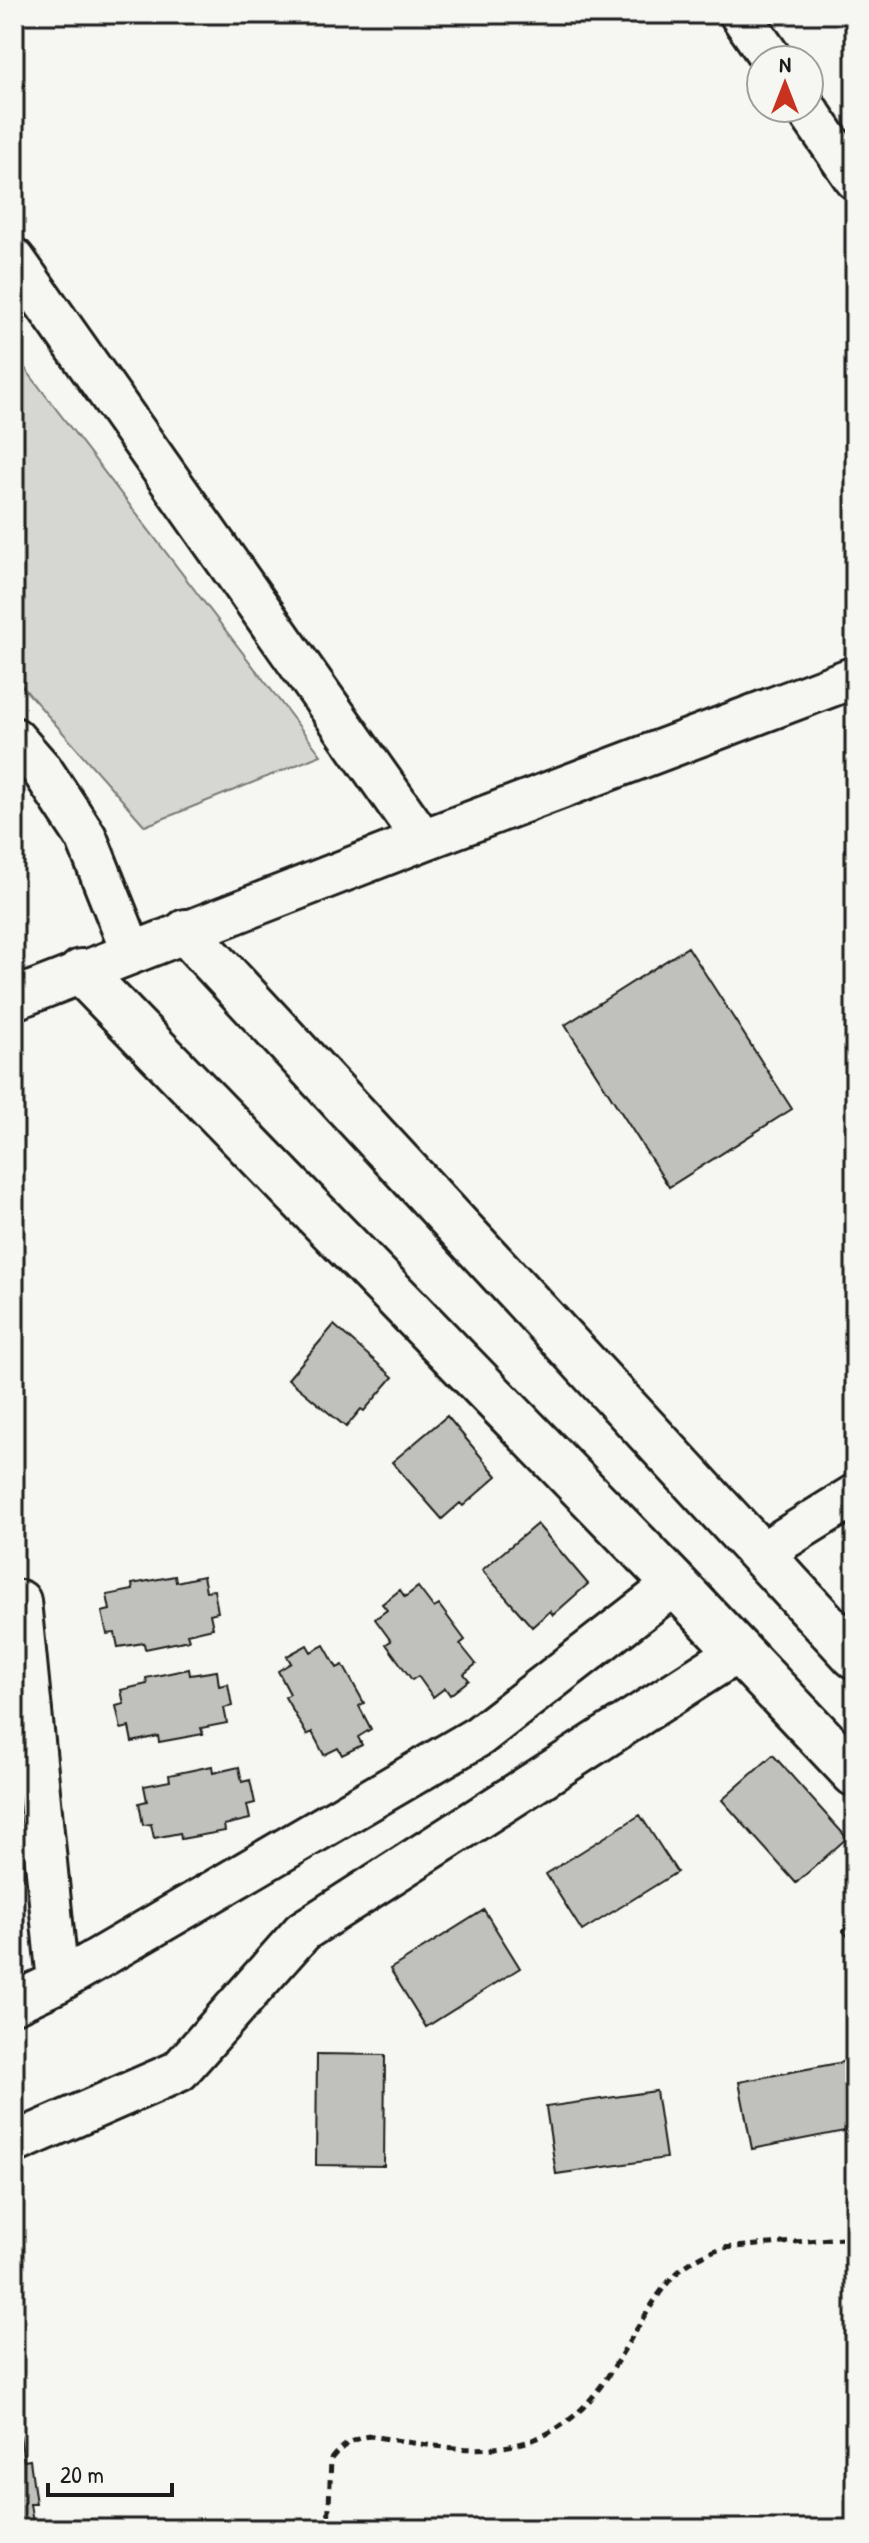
<svg xmlns="http://www.w3.org/2000/svg" width="869" height="2543" font-family="'Patrick Hand',sans-serif">
	<style>
		.green { fill: #d6d6d2; stroke: #797977; stroke-width: 2 }
		.building { fill: #c0c0bd; stroke: #1c1c1c; stroke-width: 2 }
		.lines { fill: none; stroke-linecap: round; stroke-linejoin: round }
		.street-casing { stroke: #1c1c1c; stroke-width: 46 }
		.secondary-casing { stroke: #1c1c1c; stroke-width: 50 }
		.path { stroke: #1c1c1c; stroke-width: 5; stroke-dasharray: 8 6; stroke-linecap: butt }
		.street { stroke: #f6f6f2; stroke-width: 40 }
		.secondary { stroke: #f6f6f2; stroke-width: 44 }
	</style>
	<rect width="100%" height="100%" fill="#f6f6f2"/>
	<filter id="ink" filterUnits="userSpaceOnUse"><feTurbulence type="fractalNoise" baseFrequency=".0125" numOctaves="2"/><feDisplacementMap in="SourceGraphic" scale="16" xChannelSelector="R" yChannelSelector="G"/><feConvolveMatrix kernelMatrix="1 2 1 2 8 2 1 2 1" color-interpolation-filters="sRGB"/></filter>
	<g filter="url(#ink)">
		<!-- green -->
		<path class="green" d="M14 354 321 755 145 826 14 677Z"/>
		<!-- building -->
		<path class="building" d="M855 797V824L845 801Z
			M688 947 792 1109 669 1187 565 1025Z
			M334 1325 393 1377 364 1411 361 1409 346 1427 288 1379Z
			M447 1416 497 1476 463 1506 460 1503 442 1519 392 1462Z
			M537 1524 588 1584 553 1615 550 1611 532 1627 482 1570Z
			M175 1576 176 1582 203 1576 206 1591 214 1590 218 1612 210 1614 213 1628 187 1634 189 1640 145 1649 144 1643 118 1647 115 1633 107 1634 102 1612 110 1610 107 1595 133 1590 132 1584Z
			M418 1587 434 1608 439 1605 465 1640 460 1644 476 1664 464 1674 469 1680 450 1695 445 1688 433 1697 418 1676 412 1680 386 1644 391 1641 375 1619 387 1610 382 1604 400 1590 405 1597Z
			M307 1645 311 1652 324 1645 337 1668 343 1665 364 1703 359 1706 371 1729 358 1737 362 1745 342 1755 338 1748 324 1755 312 1732 307 1735 285 1697 290 1694 278 1671 291 1663 287 1656Z
			M189 1669 190 1675 217 1671 219 1686 228 1684 232 1706 224 1708 227 1723 201 1728 203 1734 159 1742 158 1736 132 1742 129 1727 121 1729 116 1706 124 1704 121 1690 147 1684 146 1678Z
			M773 1755 847 1838 796 1883 722 1800Z
			M212 1766 213 1773 239 1767 242 1782 250 1780 255 1803 247 1805 250 1819 224 1825 225 1831 181 1839 180 1833 154 1838 151 1824 143 1825 139 1803 147 1801 144 1786 170 1781 169 1775Z
			M640 1815 677 1872 582 1931 546 1874Z
			M484 1910 520 1968 426 2027 390 1969Z
			M855 1921V1944L843 1931Z
			M317 2054 385 2055 384 2166 316 2165Z
			M849 2061 855 2094V2129L752 2149 739 2082Z
			M656 2091 666 2158 556 2174 546 2107Z
			M14 2435H20L24 2461 30 2460 36 2504H30L34 2529H14Z"/>
		<g class="lines">
			<!-- street casing -->
			<g class="street-casing">
				<path id="street" d="M740 14 772 60
					M806 108 855 179
					M14 259 423 840
					M14 738 42 770 86 837 132 953
					M14 999 423 840 855 677
					M760 1554 855 1495
					M20 1601 58 1982
					M14 2003 58 1982 479 1736 675 1584
					M14 2143 179 2071 303 1931 739 1651"/>
			</g>
			<!-- secondary casing -->
			<g class="secondary-casing">
				<path id="secondary" d="M186 932 855 1656
					M81 972 675 1584 855 1774"/>
			</g>
			<!-- path -->
			<path class="path" d="M328 2529 331 2459C342 2445 353 2439 370 2436 448 2448 529 2469 589 2401 610 2377 625 2347 643 2319 665 2283 679 2262 722 2248L855 2237"/>
			<!-- street -->
			<use href="#street" class="street"/>
			<!-- secondary -->
			<use href="#secondary" class="secondary"/>
		</g>
	</g>
	<!-- margin -->
	<rect width="869" height="2543" fill="none" stroke="#f6f6f2" stroke-width="48"/>
	<rect x="24" y="24" width="821" height="2495" fill="none" stroke="#1c1c1c" stroke-width="3" filter="url(#ink)"/>
	<!-- north arrow -->
	<g transform="translate(785 84)"><circle r="38" fill="#f6f6f2" stroke="#9f9f9c" stroke-width="2"/>
	<path d="M0-6L14 30L0 20L-14 30Z" fill="#c8321e"/>
	<text y="-12" font-size="22" font-weight="bold" text-anchor="middle" fill="#1c1c1c">N</text>
	</g>
	<!-- scale -->
	<path d="M48 2483v12h124v-12" fill="none" stroke="#1c1c1c" stroke-width="4"/>
	<text x="60" y="2483" font-size="24" fill="#1c1c1c" stroke="#f6f6f2" stroke-width="6" paint-order="stroke">20 m</text>
</svg>
